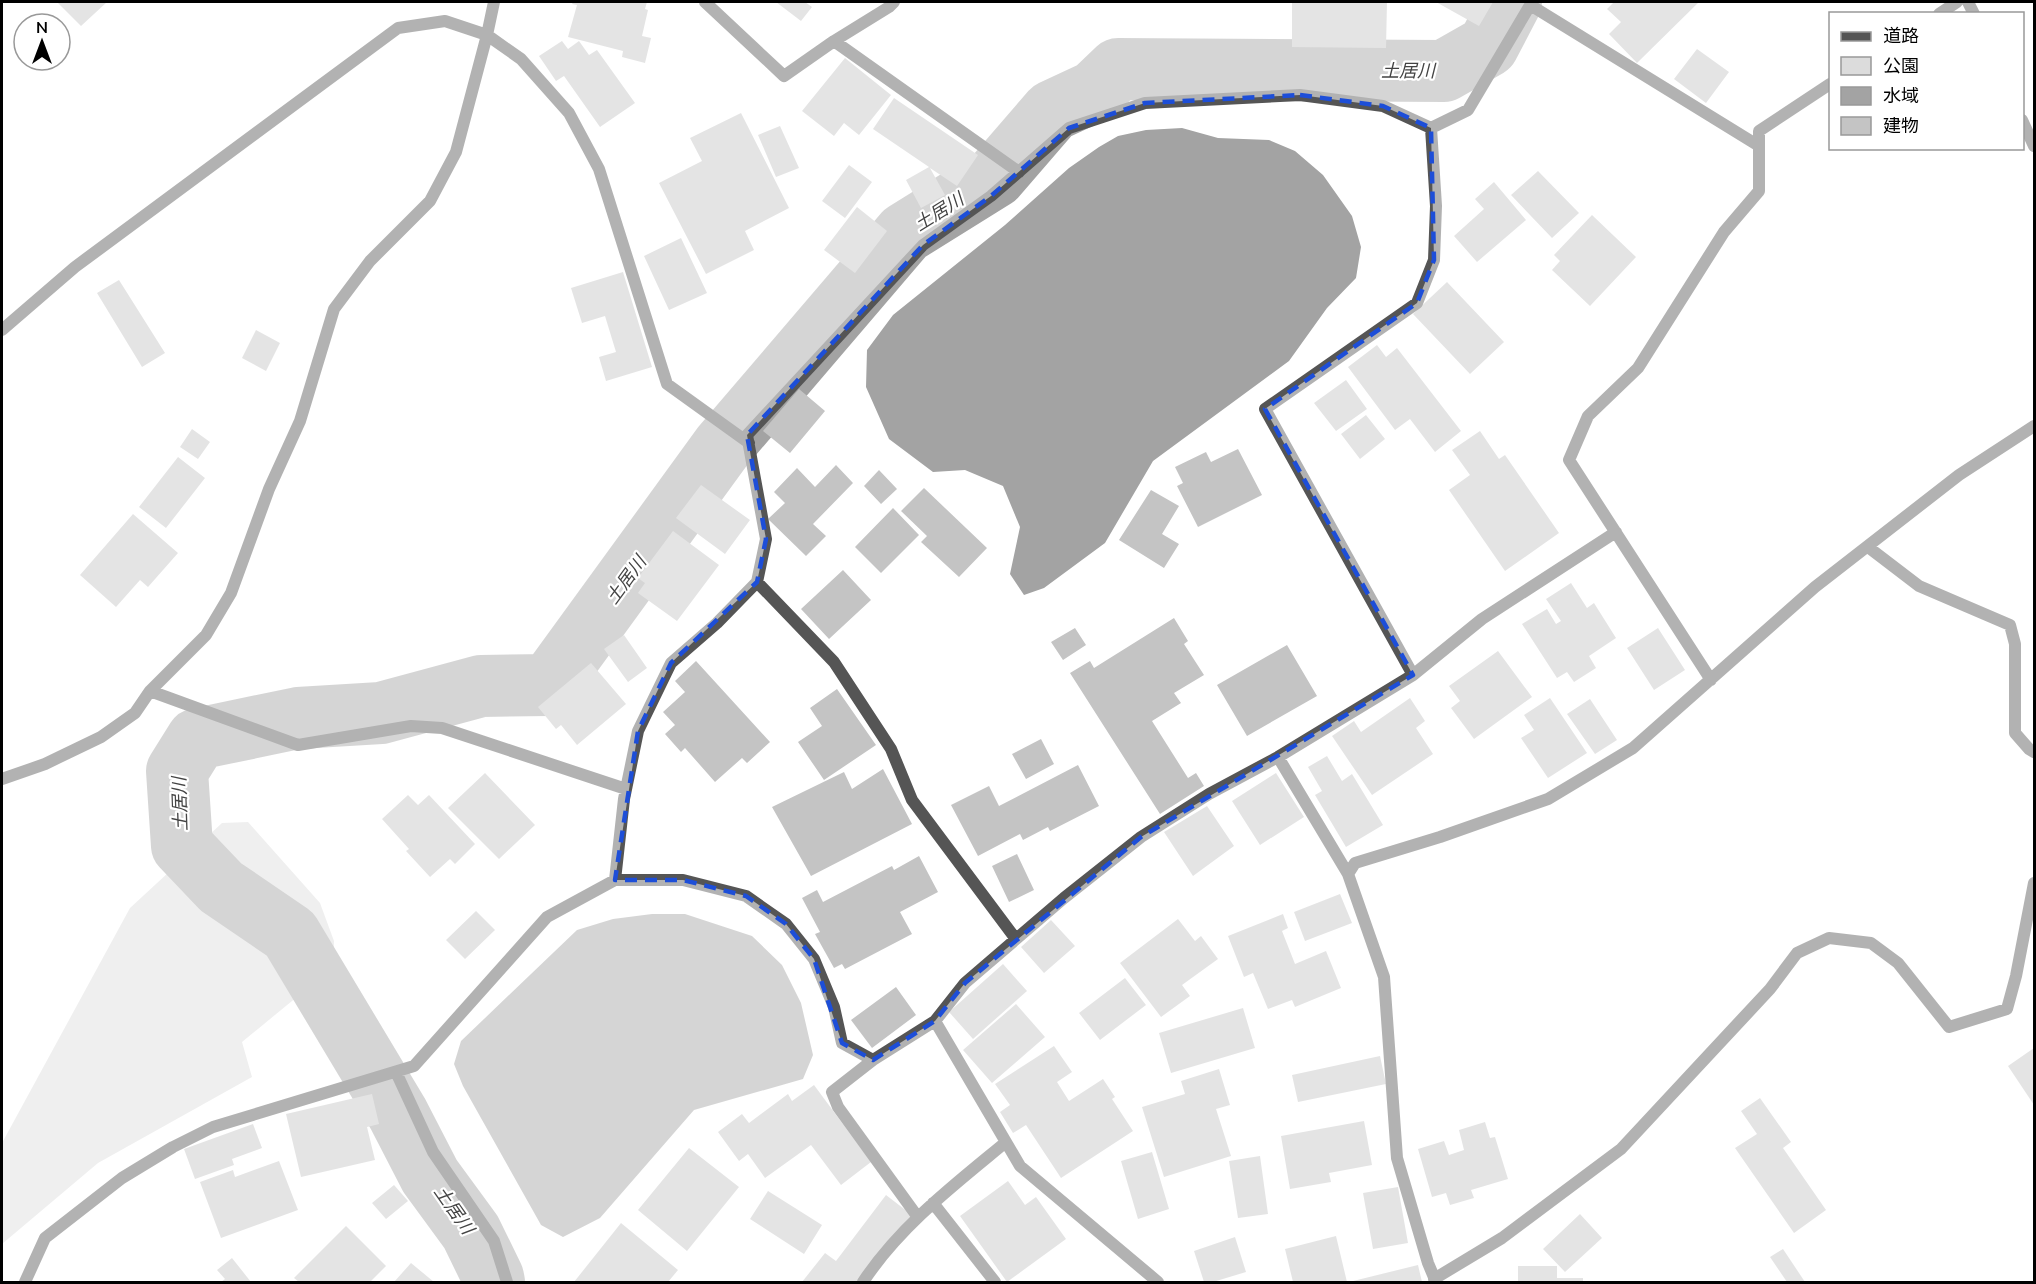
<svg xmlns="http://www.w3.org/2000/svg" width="2036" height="1284" font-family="'Nunito Sans','Noto Sans JP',sans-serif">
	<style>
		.green { fill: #dcdcdc }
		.water { fill: #a3a3a3 }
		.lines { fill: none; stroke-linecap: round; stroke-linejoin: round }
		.river { stroke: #a3a3a3; stroke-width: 62 }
		.building { fill: #c4c4c4 }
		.street { stroke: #555; stroke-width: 12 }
		.marked { fill: none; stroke: #1d4ed8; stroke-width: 4.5; stroke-dasharray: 12 8; stroke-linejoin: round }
		.labels { text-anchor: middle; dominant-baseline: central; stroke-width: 4.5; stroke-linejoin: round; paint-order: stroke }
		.water-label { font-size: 18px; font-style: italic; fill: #444; stroke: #fff }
	</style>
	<rect width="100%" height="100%" fill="#fff"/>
	<!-- green -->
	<path class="green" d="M248 822 320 903 334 941 333 975 303 992 242 1042 252 1077 98 1163 2 1244V1143L130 908 222 823Z"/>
	<!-- water -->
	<path class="water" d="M1182 128 1218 138 1269 140 1295 151 1323 175 1352 216 1361 247 1356 278 1327 308 1289 361 1153 461 1105 543 1044 588 1024 595 1010 574 1020 527 1003 486 965 470 933 472 889 439 866 387 867 350 893 315 1005 225 1069 168 1099 147 1118 136 1146 130Z
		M652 914H685L752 936 782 965 801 1003 813 1055 803 1079 694 1110 600 1218 563 1237 541 1225 463 1086 454 1064 461 1041 577 930 613 919Z"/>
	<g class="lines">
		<!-- river -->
		<path class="river" d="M494 1282 493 1277 471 1232 430 1176 398 1114 290 934 221 887 182 846 177 771 197 739 298 718 381 713 481 686 549 685 722 447 905 233 995 177 1052 111 1095 91 1118 69 1444 71 1488 46 1511 2"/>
	</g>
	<!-- building -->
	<path class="building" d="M57 2H107L81 26Z
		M573 2H647L645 9 648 10 642 36 651 38 645 63 622 57 623 51 568 37 577 5 572 4Z
		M776 2H805L812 7 801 21Z
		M1292 2H1387L1386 48 1292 47Z
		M1436 2H1493L1479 26Z
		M1614 2H1699L1637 63 1609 34 1621 22 1607 9Z
		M562 41 568 49 579 41 589 55 597 50 635 103 600 127 564 76 556 81 539 56Z
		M1697 49 1729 72 1706 103 1674 79Z
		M845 58 891 95 859 135 844 123 834 136 802 111Z
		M894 98 978 155 957 186 930 168 945 195 921 208 906 180 929 167 873 129Z
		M741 113 789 208 745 231 754 250 706 274 659 183 702 161 690 138Z
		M780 126 799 168 776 177 758 135Z
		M849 165 872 182 845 218 822 201Z
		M1538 171 1579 213 1552 238 1511 195Z
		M1494 182 1526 220 1477 262 1454 236 1484 209 1475 199Z
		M857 207 887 231 855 273 824 250Z
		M1592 215 1636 257 1590 306 1552 270 1560 261 1554 255Z
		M681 238 707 293 669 310 644 256Z
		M623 272 652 367 606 381 599 357 616 352 605 316 582 323 571 288Z
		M119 280 165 353 142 367 97 293Z
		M1447 282 1504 342 1470 374 1413 314Z
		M256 330 280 343 266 371 242 358Z
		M1377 345 1386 357 1397 348 1461 431 1435 452 1410 419 1395 430 1348 367Z
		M1346 380 1367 409 1336 431 1314 403Z
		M799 389 825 411 790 453 763 431Z
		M1366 415 1385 439 1360 459 1341 434Z
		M192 429 210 442 198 459 180 447Z
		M1480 431 1499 459 1505 455 1559 533 1505 571 1449 490 1470 475 1452 450Z
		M1238 449 1262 495 1198 527 1177 486 1183 483 1175 467 1206 452 1211 462Z
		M178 457 205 478 166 528 139 507Z
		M836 465 853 483 813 524 826 536 806 556 768 519 785 503 774 492 797 468 815 487Z
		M879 470 897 489 881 504 864 486Z
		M701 485 750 520 725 554 676 518Z
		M924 488 987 548 959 577 921 542 927 536 901 511Z
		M1151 490 1179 506 1162 534 1179 544 1164 568 1119 540Z
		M893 508 919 535 881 573 855 547Z
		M133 514 178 553 148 587 140 580 116 607 80 575Z
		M673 531 719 565 677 621 638 593 645 583 638 578Z
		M843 570 871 600 829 639 801 609Z
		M1571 583 1587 608 1594 603 1616 638 1589 656 1596 668 1574 682 1567 672 1557 678 1522 624 1547 609 1556 624 1561 621 1546 599Z
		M1174 618 1188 641 1184 644 1204 675 1174 693 1181 703 1152 721 1188 778 1196 773 1204 786 1160 814 1070 673 1090 661 1094 668Z
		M1075 628 1086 645 1063 660 1051 642Z
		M1658 628 1685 670 1654 690 1627 648Z
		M624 635 647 668 628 682 604 649Z
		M1287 645 1317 696 1247 736 1217 685Z
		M1498 651 1532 697 1474 739 1451 708 1460 701 1449 686Z
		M696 661 770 742 747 763 742 758 715 782 685 748 681 752 665 734 675 725 663 712 685 692 675 681Z
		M591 663 626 704 577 745 561 725 556 729 538 707Z
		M837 689 876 745 824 780 798 742 822 726 810 708Z
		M1410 698 1425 721 1416 728 1433 754 1372 795 1332 736 1354 721 1361 732Z
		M1550 698 1587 753 1548 778 1521 738 1534 730 1524 715Z
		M1590 699 1617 740 1595 754 1567 714Z
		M1041 739 1054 764 1026 779 1012 754Z
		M1327 756 1342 781 1352 774 1383 825 1346 847 1315 795 1322 791 1308 767Z
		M1078 765 1099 806 1050 831 1048 827 1023 840 1020 834 978 856 951 805 989 786 999 806Z
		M883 769 912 824 811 876 772 807 844 772 852 789Z
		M485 773 535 825 499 859 448 808Z
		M1276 773 1304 817 1260 845 1232 801Z
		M408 795 418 805 429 795 475 844 455 864 450 859 430 877 406 851 409 849 382 819Z
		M1207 806 1234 846 1193 876 1164 832Z
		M1017 854 1034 890 1009 902 992 866Z
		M919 856 938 892 900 912 912 934 845 969 842 964 834 968 815 934 820 932 802 898 817 890 823 902 892 866 894 870Z
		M1340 894 1352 923 1305 941 1294 912Z
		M476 911 495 930 465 959 446 940Z
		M1283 914 1288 928 1282 931 1295 964 1326 951 1341 988 1295 1007 1292 1000 1268 1009 1253 973 1244 977 1228 936Z
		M1178 919 1195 941 1201 936 1218 959 1182 985 1190 996 1161 1017 1120 963Z
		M1051 920 1075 946 1044 973 1021 947Z
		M1003 964 1027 991 973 1039 949 1012Z
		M1125 978 1146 1005 1100 1040 1079 1013Z
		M896 987 916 1015 872 1048 851 1020Z
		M1016 1004 1045 1037 992 1083 963 1050Z
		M1243 1008 1255 1048 1171 1073 1159 1033Z
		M1054 1046 1072 1072 1057 1082 1069 1101 1103 1079 1115 1097 1112 1099 1133 1131 1061 1178 1026 1125 1013 1133 1000 1112 1010 1105 995 1084Z
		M2034 1048V1105L2008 1066Z
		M1380 1056 1386 1084 1298 1102 1292 1075Z
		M1219 1069 1230 1105 1216 1109 1231 1156 1164 1177 1142 1107 1185 1094 1181 1081Z
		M814 1085 871 1162 841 1185 811 1145 765 1178 748 1154 739 1161 718 1132 742 1114 749 1123 788 1094 792 1101Z
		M372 1094 379 1124 367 1127 375 1160 301 1177 286 1114Z
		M1760 1098 1791 1142 1783 1148 1826 1210 1794 1233 1735 1148 1757 1134 1741 1111Z
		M1364 1121 1372 1165 1329 1173 1331 1182 1290 1189 1281 1136Z
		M1485 1122 1490 1138 1495 1137 1508 1179 1471 1190 1474 1198 1450 1205 1446 1193 1432 1197 1418 1149 1444 1141 1449 1155 1464 1150 1459 1130Z
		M253 1124 262 1148 232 1159 234 1165 195 1179 184 1149Z
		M689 1148 739 1187 687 1251 638 1210Z
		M1152 1152 1169 1209 1138 1219 1121 1161Z
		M1260 1156 1268 1214 1238 1218 1229 1161Z
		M279 1161 298 1210 221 1238 200 1182 233 1170 235 1177Z
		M1008 1181 1025 1205 1036 1197 1066 1239 1007 1282 960 1216Z
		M394 1185 408 1201 386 1219 372 1203Z
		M1398 1187 1408 1243 1373 1249 1363 1193Z
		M768 1191 822 1225 804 1254 750 1219Z
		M886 1195 912 1215 861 1282H802L825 1253 836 1261Z
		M1580 1214 1602 1238 1565 1272 1543 1249Z
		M621 1223 678 1270 668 1282H574Z
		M346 1226 386 1266 370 1282H299L294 1278Z
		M1336 1236 1347 1282H1293L1285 1249Z
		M1235 1237 1246 1272 1213 1282H1204L1194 1251Z
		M1783 1249 1805 1282H1787L1770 1257Z
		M232 1258 251 1282H221L225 1279 217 1270Z
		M411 1263 434 1282H394Z
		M1418 1265 1422 1282H1349Z
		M1518 1266H1557V1278H1583V1282H1518Z"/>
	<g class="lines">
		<!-- street -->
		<path class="street" d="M494 2 487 35 521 59 569 113 599 169 667 384 749 443
			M705 2 784 76 834 41 1019 172
			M1968 2 1974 14
			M1530 5 1759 146
			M1939 14 1957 2
			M834 41 889 7 894 2
			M2022 120 2034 146
			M1431 128 1468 110 1532 2
			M2 330 75 267 398 28 445 21 487 35 456 152 430 201 370 261 334 309 300 421 269 489 231 593 206 635 150 691 135 713 101 737 45 764 2 779
			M1868 547 1919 586 2010 625 2015 644V733L2029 749 2034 752
			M757 582 834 662 891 749 912 800 1015 938
			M1413 675 1482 619 1616 532
			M1711 680 1569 460 1588 416 1638 368 1724 232 1759 191V131L1830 84
			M150 691 298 745 411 726 442 728 626 789
			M1278 757 1348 874
			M615 880 624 799 638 731 671 663 717 623 757 582 766 539 747 435 923 245 991 196 1069 128 1145 103 1300 95 1383 106 1431 128
			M935 1021 1020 1166 1158 1282
			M873 1060 832 1092 838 1107 917 1216
			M396 1072 433 1152 494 1241 507 1282
			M933 1203 995 1282
			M1434 1279 1502 1238 1621 1149 1770 989 1797 953 1829 938 1871 943 1898 963 1949 1027 2007 1009 2016 976 2034 883
			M25 1282 45 1238 122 1178 173 1147 213 1127 414 1066 547 917 615 880H683L746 896 786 924 814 959 834 1007 842 1043 873 1060 935 1021 965 983 1064 898 1141 837 1209 794 1278 757 1413 675 1265 409 1417 303 1434 260 1436 206 1431 128
			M863 1282C900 1226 954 1185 1006 1142
			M1436 1282 1428 1263 1397 1158 1384 977 1348 874 1355 863 1440 837 1548 799 1633 748 1815 587 1959 475 2034 426"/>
	</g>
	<!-- marked area -->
	<path d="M0 0H2036V1284H0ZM1300 95 1383 106 1431 128 1434 260 1417 303 1265 409 1413 675 1141 837 965 983 935 1021 873 1060 842 1043 814 959 786 924 746 896 683 880H615L638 731 671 663 757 582 766 539 747 435 923 245 991 196 1069 128 1145 103Z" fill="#fff" fill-opacity=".55" fill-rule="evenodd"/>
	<path class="marked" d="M1300 95 1383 106 1431 128 1434 260 1417 303 1265 409 1413 675 1141 837 965 983 935 1021 873 1060 842 1043 814 959 786 924 746 896 683 880H615L638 731 671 663 757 582 766 539 747 435 923 245 991 196 1069 128 1145 103Z"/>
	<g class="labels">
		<!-- water labels -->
		<g class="water-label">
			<text x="1408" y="71">土居川</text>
			<text transform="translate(939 212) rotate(-32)">土居川</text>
			<text transform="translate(626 580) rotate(-54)">土居川</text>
			<text transform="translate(180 804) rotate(-92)">土居川</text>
			<text transform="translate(454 1210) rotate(55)">土居川</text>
		</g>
	</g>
	<!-- border -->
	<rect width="2036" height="1284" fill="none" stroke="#000000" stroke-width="6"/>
	<!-- legend -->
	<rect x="1829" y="12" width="195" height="138" fill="#ffffff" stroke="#999999" stroke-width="1.5"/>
	<rect x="1841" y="32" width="30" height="9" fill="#555555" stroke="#999999" stroke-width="1.5"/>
	<text x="1883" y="42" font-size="18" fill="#000000">道路</text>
	<rect x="1841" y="57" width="30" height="18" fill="#dcdcdc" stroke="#999999" stroke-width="1.5"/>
	<text x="1883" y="72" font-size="18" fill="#000000">公園</text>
	<rect x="1841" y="87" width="30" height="18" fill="#a3a3a3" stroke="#999999" stroke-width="1.5"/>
	<text x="1883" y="102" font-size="18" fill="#000000">水域</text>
	<rect x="1841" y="117" width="30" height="18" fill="#c4c4c4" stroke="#999999" stroke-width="1.5"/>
	<text x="1883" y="132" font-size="18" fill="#000000">建物</text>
	<!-- north arrow -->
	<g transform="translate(42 42)"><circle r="28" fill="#ffffff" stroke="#999999" stroke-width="1.5"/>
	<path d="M0-4.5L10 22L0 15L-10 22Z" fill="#000000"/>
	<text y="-9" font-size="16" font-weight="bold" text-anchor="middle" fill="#000000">N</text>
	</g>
</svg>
